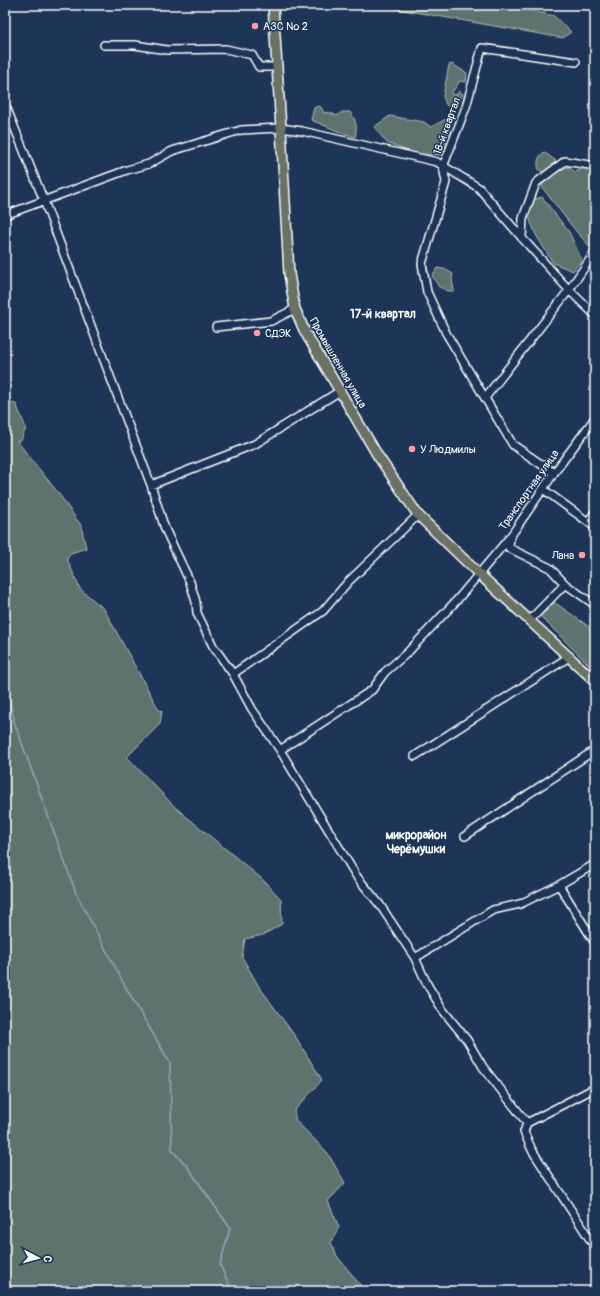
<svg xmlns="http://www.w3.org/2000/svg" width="600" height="1296" font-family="Pangolin,sans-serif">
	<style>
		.green { fill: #5f736e; stroke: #afb9b6 }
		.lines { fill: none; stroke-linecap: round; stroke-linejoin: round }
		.stream { stroke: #92a7bc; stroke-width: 1.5 }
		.minor-casing { stroke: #fff; stroke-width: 10 }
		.major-casing { stroke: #fff; stroke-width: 12 }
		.minor { stroke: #1d3557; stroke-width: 7 }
		.major { stroke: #6b7165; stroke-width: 9 }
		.poi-dot { fill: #ff9aa2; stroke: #1d3557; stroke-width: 1.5 }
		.labels { text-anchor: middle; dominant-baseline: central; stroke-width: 3; stroke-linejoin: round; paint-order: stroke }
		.poi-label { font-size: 11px; fill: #fff; stroke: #1d3557; text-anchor: start }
		.street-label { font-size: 11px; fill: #fff; stroke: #1d3557 }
		.neighbourhood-label { font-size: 12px; font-weight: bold; fill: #fff; stroke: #1d3557 }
	</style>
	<rect width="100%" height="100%" fill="#1d3557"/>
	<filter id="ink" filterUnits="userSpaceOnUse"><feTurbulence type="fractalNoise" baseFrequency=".025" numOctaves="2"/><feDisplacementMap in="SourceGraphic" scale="8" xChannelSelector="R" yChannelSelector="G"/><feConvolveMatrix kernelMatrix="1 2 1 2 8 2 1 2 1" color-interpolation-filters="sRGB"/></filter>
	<g filter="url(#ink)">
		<!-- green -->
		<path class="green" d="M374 5H501L530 10 554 16 571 32 563 38Z
			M452 64 467 73 466 82 460 81 451 94 456 95 459 91 463 94 456 108 452 109 446 105 443 96 449 65Z
			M318 106 321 107 324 113 329 112 337 116 342 112H350C356 121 358 126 355 137L345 134 311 120 314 108Z
			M390 116 424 122 431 127 446 119 449 120C452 135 449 142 442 155L415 154 387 143 374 127Z
			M544 152 556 161 553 165 545 173 539 170C537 163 537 158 544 152Z
			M569 167 575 172 583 168 595 170V196L591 194 595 202V241L590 247 575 230 541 186C550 175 555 170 569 167Z
			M542 197 569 232 582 260 573 271 553 263 536 235 528 215 532 200Z
			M437 268 444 269 453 274 452 279 454 291H449L439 287 432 276Z
			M5 388 11 403 16 404 26 428 21 440 17 441 59 494 77 520 81 525 86 548 71 553 67 559 80 589 104 609 159 710 162 711 160 724 127 757 176 808 262 879 281 899 282 924 263 935 245 939 242 957 258 985 297 1039 322 1080 294 1111 296 1121 327 1152 345 1183 328 1201 339 1227 331 1242 337 1256 365 1291H5Z
			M554 602 595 631V671L541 617Z"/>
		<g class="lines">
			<!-- stream -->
			<path class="stream" d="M5 682 15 724 76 893 125 986 170 1063 172 1150 187 1166 230 1228 220 1265 232 1291"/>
			<!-- minor casing -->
			<g class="minor-casing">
				<path id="minor" d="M104 45H135L167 50 226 49 252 55 259 67H277
					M5 104 44 201 151 485 165 529 190 582 196 602 197 613 213 646 233 674 252 709 280 750 357 877 380 905 415 958 427 984 442 1009 467 1040 483 1067 527 1123
					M443 167 446 182 422 264 427 292 446 333 513 445 554 473
					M443 167 466 107 482 48 576 62
					M5 215 127 170 149 164 172 151 241 130 281 128 302 131 437 162 479 188 522 238 569 290 595 315
					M522 238 523 218 536 183 565 161 595 166
					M216 327 271 321 295 309
					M485 398 569 290 595 252
					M151 485 255 444 340 391
					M543 489 595 527
					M588 522 595 512
					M510 537 509 548 550 568 565 584 595 605
					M530 620 565 584
					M233 674 323 611 348 582 418 515
					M280 750 372 690 385 672 408 652 457 600 510 537 554 473 595 418
					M415 756 569 657
					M465 836 595 750
					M559 885 595 943
					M415 958 493 910 520 904 559 885 595 864
					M595 1088 527 1123 524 1132 532 1150 595 1247"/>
			</g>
			<!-- major casing -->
			<g class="major-casing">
				<path id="major" d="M273 5 281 128 289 274 295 309 305 332 378 456 418 515 478 573 595 681"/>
			</g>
			<!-- minor -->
			<use href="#minor" class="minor"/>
			<!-- major -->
			<use href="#major" class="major"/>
		</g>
	</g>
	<!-- markers -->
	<g class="poi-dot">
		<circle cx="255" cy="26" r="4"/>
		<circle cx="257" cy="333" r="4"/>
		<circle cx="412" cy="449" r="4"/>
		<circle cx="582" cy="555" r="4"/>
	</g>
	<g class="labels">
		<!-- poi labels -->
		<g class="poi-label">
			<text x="263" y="26">АЗС № 2</text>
			<text x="265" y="333">СДЭК</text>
			<text x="420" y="449">У Людмилы</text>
			<text x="574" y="555" text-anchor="end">Лана</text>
		</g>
		<!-- street labels -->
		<g class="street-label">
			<text transform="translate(447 126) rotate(-70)">18-й квартал</text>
			<text transform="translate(338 363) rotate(60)">Промышленная улица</text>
			<text transform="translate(529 490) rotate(-55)">Транспортная улица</text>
		</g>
		<!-- neighbourhood labels -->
		<g class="neighbourhood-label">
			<text x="383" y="314">17-й квартал</text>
			<text x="416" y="835">микрорайон<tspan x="416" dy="14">Черёмушки</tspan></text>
		</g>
	</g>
	<!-- margin -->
	<rect width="600" height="1296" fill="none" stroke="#1d3557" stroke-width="20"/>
	<rect x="10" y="10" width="580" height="1276" fill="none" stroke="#fff" stroke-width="1.5" filter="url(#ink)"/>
	<!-- north arrow -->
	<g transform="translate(38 1258) rotate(96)" stroke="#1d3557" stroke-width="3" paint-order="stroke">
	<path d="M0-3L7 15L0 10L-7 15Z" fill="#ffffff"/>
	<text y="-6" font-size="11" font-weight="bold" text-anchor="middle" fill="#ffffff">С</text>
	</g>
</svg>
